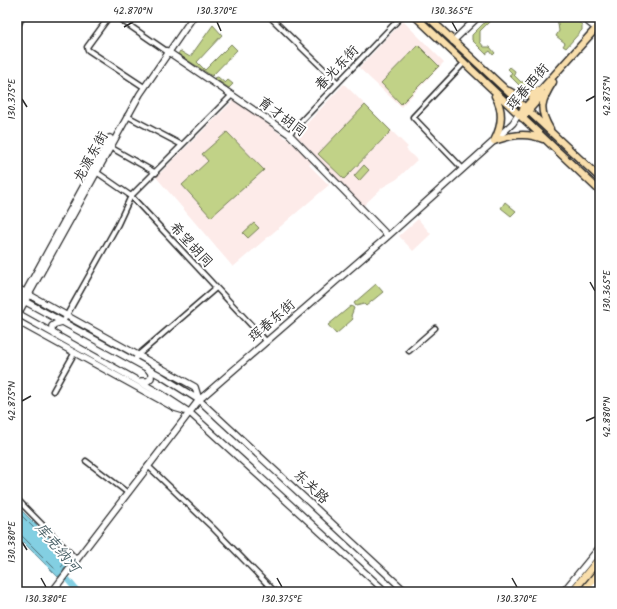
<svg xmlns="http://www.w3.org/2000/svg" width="617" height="609" font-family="Kalam,'LXGW WenKai TC',sans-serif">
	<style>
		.built { fill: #fdebe9 }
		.green { fill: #c1d287; stroke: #767e59 }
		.water { fill: #83cfe2; stroke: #608d99 }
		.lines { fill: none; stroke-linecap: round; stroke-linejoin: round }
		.shore { stroke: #4e6d74; stroke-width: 1 }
		.river { stroke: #83cfe2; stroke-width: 6 }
		.street-casing { stroke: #2b2b2b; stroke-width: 7 }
		.secondary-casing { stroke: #2b2b2b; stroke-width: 8 }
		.primary-casing { stroke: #2b2b2b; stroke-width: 9 }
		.highway-casing { stroke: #2b2b2b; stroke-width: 10 }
		.street { stroke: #fff; stroke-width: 4 }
		.secondary { stroke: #fff; stroke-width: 5.5 }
		.primary { stroke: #f9deab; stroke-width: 6 }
		.highway { stroke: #f9deab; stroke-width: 7 }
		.ticks { fill: none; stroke: #2b2b2b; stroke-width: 1.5 }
		.labels { text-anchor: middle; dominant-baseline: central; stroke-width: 4; stroke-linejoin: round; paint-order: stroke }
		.street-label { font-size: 14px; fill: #2b2b2b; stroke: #fff }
		.water-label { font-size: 15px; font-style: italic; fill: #455c62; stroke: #fff }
		.neatline { fill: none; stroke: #2b2b2b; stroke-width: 1.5 }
		.ticks-label { font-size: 10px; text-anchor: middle; fill: #2b2b2b }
	</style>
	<rect width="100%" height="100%" fill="#fff"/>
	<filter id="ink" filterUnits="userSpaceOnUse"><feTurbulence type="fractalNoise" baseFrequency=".025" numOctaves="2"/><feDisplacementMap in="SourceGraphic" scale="8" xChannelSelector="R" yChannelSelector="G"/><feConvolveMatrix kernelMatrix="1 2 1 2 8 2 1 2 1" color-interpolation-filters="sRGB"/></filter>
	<g filter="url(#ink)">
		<!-- built -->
		<path class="built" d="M403 21 444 62 401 107 359 68Z
			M344 84 408 147 406 149 417 160 397 179 383 187 363 206 296 135Z
			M235 99 291 142 312 162 309 165 329 185 233 267 156 177Z
			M418 219 431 234 413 251 399 236Z"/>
		<!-- green -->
		<path class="green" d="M490 17 492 19 480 31V42L484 47H490L495 53 493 55 490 51 486 54 472 40V35Z
			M557 17H573L582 25V30L566 48 563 46 565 43 556 36 559 31Z
			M213 25 222 35 197 62 205 70 231 44 237 50 212 76 178 54 180 51 190 57Z
			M418 45 439 66 401 104 381 83Z
			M510 67 515 71 514 75 521 82 532 81 545 67 547 69 529 90H524L509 75 512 73 508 69Z
			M218 77 225 83 228 80 233 84 229 88 214 78Z
			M365 105 391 131 344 179 318 154Z
			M227 132 264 170 211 217 182 185 208 161 202 154Z
			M364 165 369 170 359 181 354 176Z
			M505 202 516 211 511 216 501 208Z
			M254 223 259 228 248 238 243 233Z
			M376 284 383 292 366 306 364 304 356 306 354 303Z
			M351 306 354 308 351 316 353 319 336 334 328 325Z"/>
		<!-- water -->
		<path class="water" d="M17 506 71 560 58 577 17 536Z"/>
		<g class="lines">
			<!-- shore -->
			<path class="shore" d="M17 511 65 559V562L59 570H56L21 535 17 533"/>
			<!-- river -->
			<path class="river" d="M57 567 78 592"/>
			<!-- street casing -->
			<g class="street-casing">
				<path id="street" d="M109 17 87 47 88 50 144 87
					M117 17 165 50
					M270 17 338 83
					M127 116 182 145
					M289 134 401 17
					M110 147 156 173
					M462 168 413 117 464 63
					M95 171 131 196 267 342
					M63 322 118 224 131 196 232 95
					M409 351 435 328
					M134 361 137 356 216 288
					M53 391 75 352
					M86 461 128 493
					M148 466 213 528 275 592
					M17 499 77 560"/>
			</g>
			<!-- secondary casing -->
			<g class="secondary-casing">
				<path id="secondary" d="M582 17 599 31
					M17 26 22 17
					M453 41 478 17
					M167 51 289 134 388 236
					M17 288 195 387 199 400
					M17 297 161 376 199 400 406 592
					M20 302 110 138
					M17 313 163 395 189 412 386 592
					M18 314 140 94 193 17
					M17 321 175 408 185 411
					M55 335 52 332V326L55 324 62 322
					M141 381H148L151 378V373L148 369
					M52 592 199 400 388 236 494 141 513 123 518 115
					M563 592 600 547
					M590 592 600 580"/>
			</g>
			<!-- primary casing -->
			<g class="primary-casing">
				<path id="primary" d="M416 17 600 191
					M428 17 600 178
					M509 91C518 97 530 96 538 91
					M522 111 600 24
					M522 118 543 94
					M550 129C538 109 541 101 553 82
					M494 141C502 126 504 111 495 96
					M494 141C511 135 526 132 543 139"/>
			</g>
			<!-- highway casing -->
			<g class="highway-casing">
				<path id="highway" d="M572 592 600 558
					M583 592 600 571"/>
			</g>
			<!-- street -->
			<use href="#street" class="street"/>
			<!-- secondary -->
			<use href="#secondary" class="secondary"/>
			<!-- primary -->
			<use href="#primary" class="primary"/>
			<!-- highway -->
			<use href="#highway" class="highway"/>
		</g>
	</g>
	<!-- ticks -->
	<path class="ticks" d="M217 22 221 31M452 22 457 31M124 27 133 22M22 99 27 107M586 101 595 96M590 282 595 291M22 401 31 396M586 421 595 417M22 542 27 550M41 578 46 587M277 578 282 587M512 578 517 587"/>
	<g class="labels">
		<!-- street labels -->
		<g class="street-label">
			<text transform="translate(337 68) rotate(-46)">春光东街</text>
			<text transform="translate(528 87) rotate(-49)">珲春西街</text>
			<text transform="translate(282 117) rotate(37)">育才胡同</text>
			<text transform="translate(91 157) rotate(-61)">龙源东街</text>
			<text transform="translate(191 245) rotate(47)">希望胡同</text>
			<text transform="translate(272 321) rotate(-41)">珲春东街</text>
			<text transform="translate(311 487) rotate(43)">东关路</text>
		</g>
		<!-- water labels -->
		<g class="water-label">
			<text transform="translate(57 548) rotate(50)">库克纳河</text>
		</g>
	</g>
	<!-- margin -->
	<rect width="617" height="609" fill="none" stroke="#fff" stroke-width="44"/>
	<rect x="22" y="22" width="573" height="565" class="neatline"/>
	<g class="ticks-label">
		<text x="133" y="14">42.870°N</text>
		<text x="217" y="14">130.370°E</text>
		<text x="452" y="14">130.365°E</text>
		<text transform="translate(606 96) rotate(-90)" y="4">42.875°N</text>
		<text transform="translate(11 99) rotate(-90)" y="4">130.375°E</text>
		<text transform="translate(606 291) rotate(-90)" y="4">130.365°E</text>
		<text transform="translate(11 401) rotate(-90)" y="4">42.875°N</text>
		<text transform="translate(606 417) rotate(-90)" y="4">42.880°N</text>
		<text transform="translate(11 542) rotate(-90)" y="4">130.380°E</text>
		<text x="46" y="602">130.380°E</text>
		<text x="282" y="602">130.375°E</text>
		<text x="517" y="602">130.370°E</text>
	</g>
</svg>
